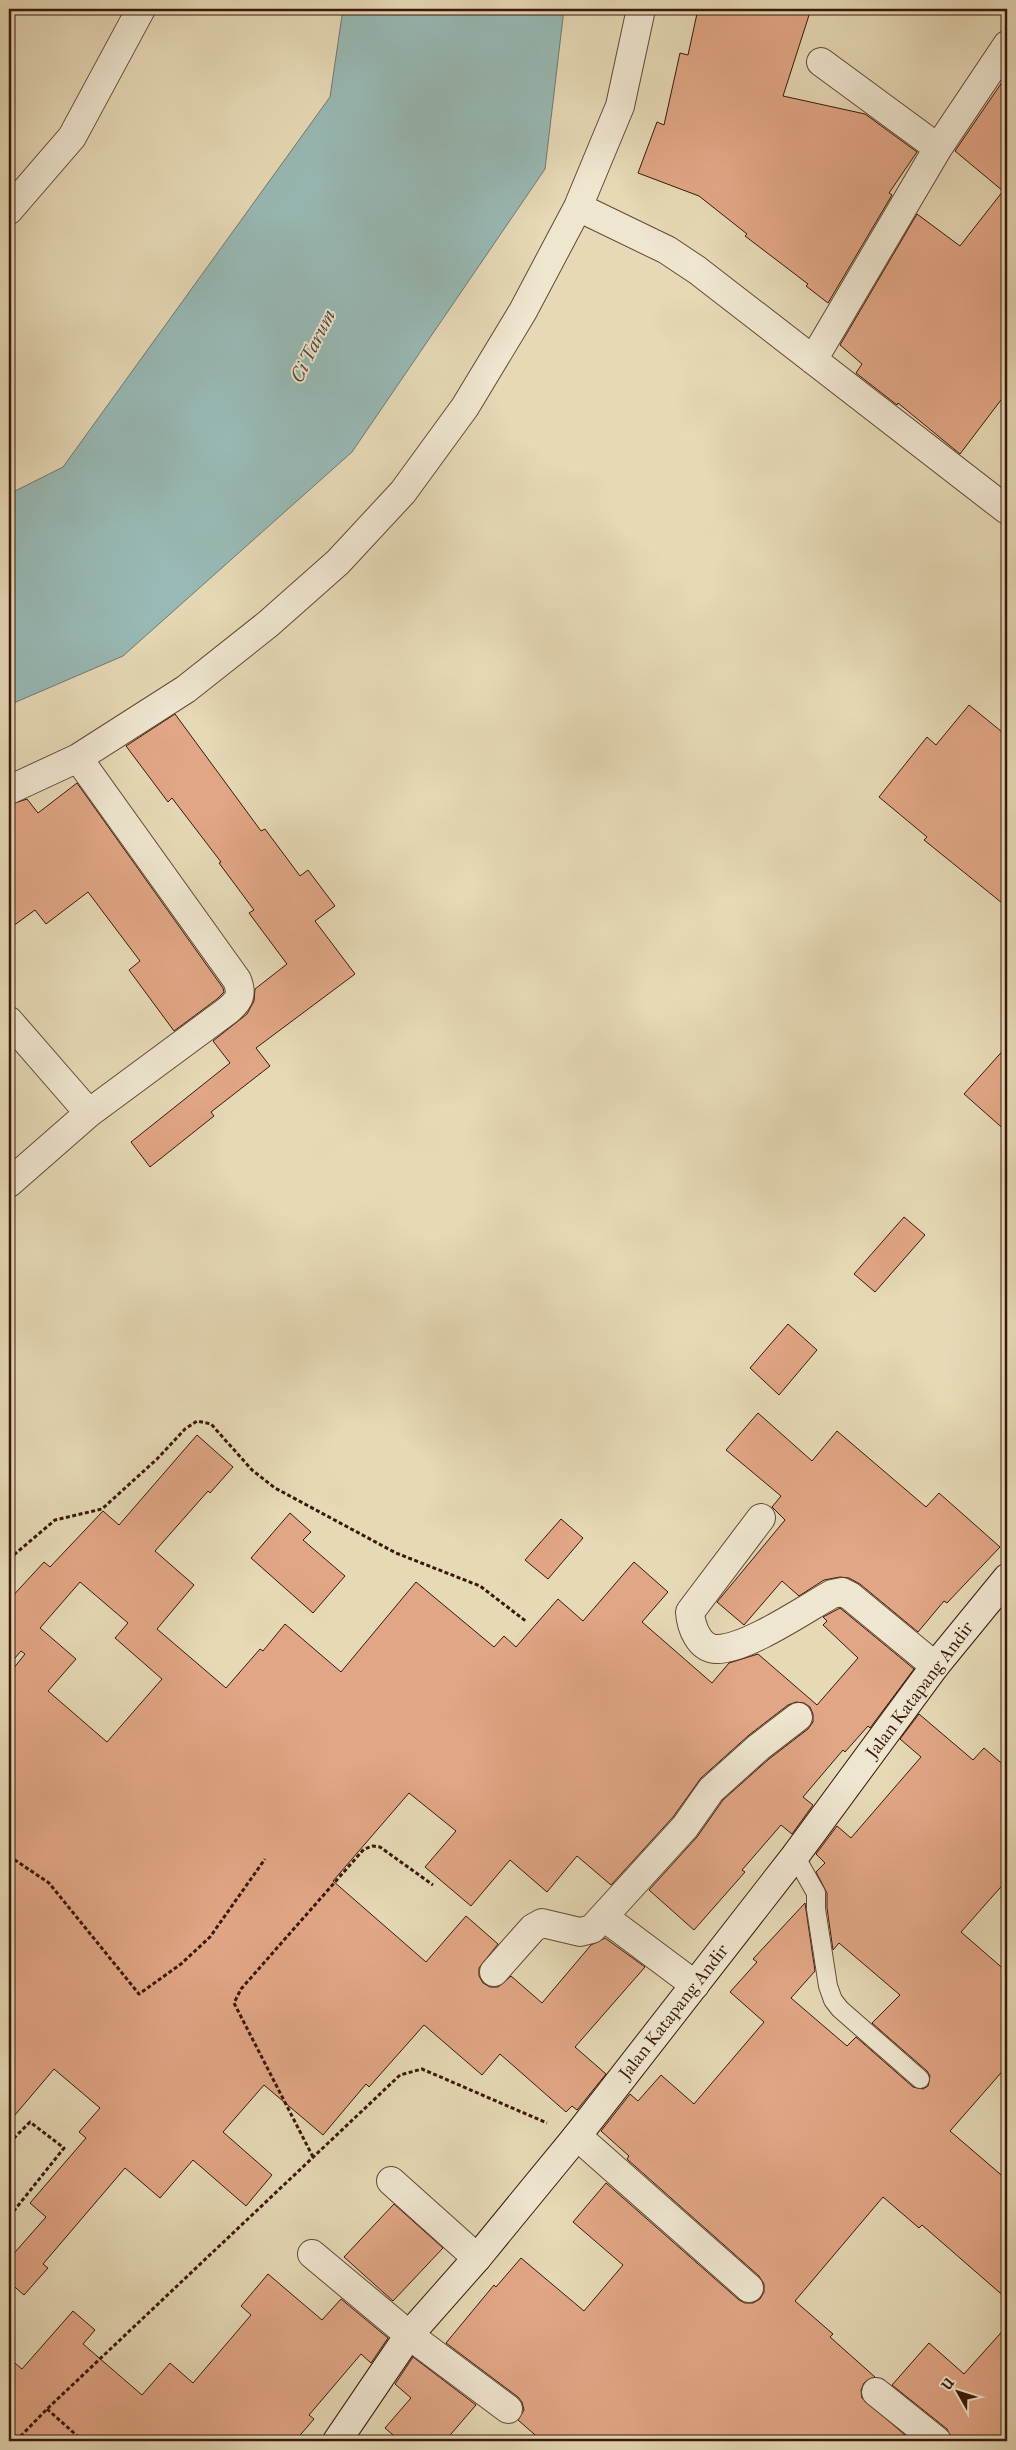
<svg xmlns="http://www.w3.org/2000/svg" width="1016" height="2450" font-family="'IM FELL French Canon',serif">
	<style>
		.water { fill: #98b9b5; stroke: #727970 }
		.building { fill: #e1a685; stroke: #3a1809; fill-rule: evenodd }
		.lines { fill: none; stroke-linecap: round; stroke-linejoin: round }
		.lane-casing { stroke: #654834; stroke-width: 20 }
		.street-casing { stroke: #654834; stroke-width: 30 }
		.secondary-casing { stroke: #3a1809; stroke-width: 30 }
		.path { stroke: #3a1809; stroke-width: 3; stroke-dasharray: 4 2.5; stroke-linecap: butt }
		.lane { stroke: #efe6d0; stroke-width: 18 }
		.street { stroke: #efe6d0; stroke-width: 28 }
		.secondary { stroke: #efe6d0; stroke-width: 28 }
		.labels { text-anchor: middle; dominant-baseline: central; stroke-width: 4; stroke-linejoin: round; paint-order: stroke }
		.street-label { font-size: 18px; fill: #3a1809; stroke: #efe6d0 }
		.water-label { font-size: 19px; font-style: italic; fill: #56483d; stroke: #efe6d0 }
	</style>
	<rect width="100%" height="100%" fill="#e6d9b6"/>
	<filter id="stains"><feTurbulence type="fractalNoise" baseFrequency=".004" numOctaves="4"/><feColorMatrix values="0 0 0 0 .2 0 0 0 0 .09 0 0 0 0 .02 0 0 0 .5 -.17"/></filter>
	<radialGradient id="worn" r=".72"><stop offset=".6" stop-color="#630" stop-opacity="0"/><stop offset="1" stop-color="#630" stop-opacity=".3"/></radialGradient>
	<!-- water -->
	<path class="water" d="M343 9H564L545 169 352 452 123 656 9 705V494L63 467 330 97Z"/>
	<!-- building -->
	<path class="building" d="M698 9H811L783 96 865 114 917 152 889 193 892 195 828 303 806 286 808 284 745 236 747 234 699 196 638 173 657 122 664 125 680 53 688 55Z
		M1007 75V392L960 454 898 403 897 405 856 373 862 364 840 345 917 214 960 246 1003 191 955 151Z
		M969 705 1007 736V907L924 840 927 837 879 797 927 737 936 745Z
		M175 714 261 831 265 829 300 876 308 870 335 906 315 921 355 974 256 1048 270 1066 211 1112 214 1116 150 1167 131 1142 230 1063 213 1041 247 1014 254 1001 255 989 287 964 249 913 254 910 219 863 221 862 172 798 168 802 126 746Z
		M77 783 223 988 224 992 217 999 174 1031 129 970 140 961 88 892 46 924 35 910 9 929V805L27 799 38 813Z
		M1007 1046V1132L964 1094Z
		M904 1217 925 1235 875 1292 854 1274Z
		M788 1324 817 1350 779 1395 750 1368Z
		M758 1413 812 1461 837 1431 926 1507 939 1493 1000 1547 947 1603 944 1601 918 1632 860 1584 849 1578 840 1577 824 1580 799 1596 782 1581 744 1625 717 1602 785 1520 772 1507 781 1496 726 1450Z
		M197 1435 233 1467 210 1493 208 1491 155 1551 194 1585 157 1629 226 1688 260 1649 263 1651 285 1624 341 1672 416 1582 494 1647 504 1636 516 1647 558 1599 583 1621 634 1562 668 1592 642 1622 712 1683 729 1663 758 1654 817 1705 858 1658 823 1625 827 1621 823 1617 840 1608 914 1669 870 1728 868 1726 845 1752 843 1750 803 1797 813 1805 792 1834 781 1825 742 1870 745 1872 694 1930 649 1890 697 1837 723 1800 769 1759 808 1729 813 1722V1714L810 1707 804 1703 796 1702 788 1705 749 1735 701 1778 673 1817 611 1885 577 1856 547 1892 510 1860 471 1906 425 1867 456 1831 409 1793 333 1881 426 1962 466 1916 498 1944 479 1968V1976L483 1983 490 1987H498L511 1976 542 2003 591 1945 605 1938 645 1967 575 2047 606 2074 577 2110 572 2106 566 2112 500 2054 482 2075 424 2025 369 2087 366 2084 323 2135 264 2085 223 2132 272 2175 246 2206 193 2160 160 2198 125 2168 43 2264 48 2268 24 2295 9 2282V2259L46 2217 30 2203 86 2138 79 2132 100 2108 54 2069 9 2122V1674L25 1654 21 1651 9 1665V1600L44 1562 50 1567 103 1511 119 1525ZM80 1582 128 1623 115 1638 162 1679 107 1742 48 1691 76 1659 40 1628Z
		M290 1513 311 1532 303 1540 345 1576 313 1613 251 1558Z
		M561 1519 583 1538 548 1579 525 1560Z
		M919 1714 973 1760 984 1748 1007 1768V1880L961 1932 1007 1972V2066L950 2131 1007 2180V2299L922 2225 919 2228 883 2197 795 2301 833 2334 830 2337 875 2377 864 2383 861 2390 862 2398 912 2441H542L518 2420 524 2410 522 2402 518 2397 446 2343 494 2285 496 2287 521 2258 584 2311 623 2265 573 2222 606 2183 739 2300 745 2303H753L760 2299 764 2292V2284L759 2276 627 2159 629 2156 601 2131 630 2094 638 2101 661 2075 694 2104 764 2022 730 1992 757 1962 753 1959 805 1903 815 1971 791 1998 847 2046 856 2037 913 2087 923 2089 928 2086 930 2076 927 2071 872 2023 900 1995 839 1943 833 1950 827 1908V1893L816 1872 825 1863 816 1854 837 1826 851 1838 921 1757 900 1739Z
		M394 2204 443 2248 393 2301 344 2257Z
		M268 2274 322 2320 341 2299 388 2338 371 2363 361 2354 309 2415 314 2419 295 2441H9V2358L22 2369 73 2311 95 2330 83 2344 142 2395 170 2363 193 2383 251 2315 241 2306Z
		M1007 2326V2431L999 2441H952L947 2429 892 2385 929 2343 964 2374Z
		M413 2357 476 2405 445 2441H400L385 2428 411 2398 395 2384Z"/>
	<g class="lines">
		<!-- lane casing -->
		<g class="lane-casing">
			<path id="lane" d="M795 1856 816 1893V1909L828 1986 833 2000 840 2009 920 2079"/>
		</g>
		<!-- street casing -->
		<g class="street-casing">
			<path id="street" d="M821 62 938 148
				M578 207 667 250 697 270 1007 510
				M9 210 72 137 141 9
				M813 360 938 148 1007 45
				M78 758 237 980C243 995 239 1001 227 1011L89 1113
				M9 790 78 758 186 689 268 624 338 562 403 492 465 407 523 311 578 207 620 106 641 9
				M9 1021 89 1113 9 1183
				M761 1518 690 1612C691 1627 699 1649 717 1649 747 1649 805 1609 832 1594L842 1592 850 1596 935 1666
				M604 1917 695 1985
				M494 1972 533 1928 542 1923 580 1932 592 1929 685 1827 711 1790 759 1747 798 1717
				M577 2136 749 2288
				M391 2181 477 2258
				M312 2254 409 2335 508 2409
				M876 2392 937 2441"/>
		</g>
		<!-- secondary casing -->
		<g class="secondary-casing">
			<path id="secondary" d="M337 2441 409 2335 477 2258 577 2136 795 1856 935 1666 1007 1578"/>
		</g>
		<!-- path -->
		<path class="path" d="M9 1559 55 1520 102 1509 157 1459 185 1429 197 1421 211 1424 252 1470 275 1488 396 1553 480 1586 527 1622
			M9 1856 49 1883 139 1994 181 1964 210 1937 265 1859
			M9 2143 30 2122 64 2148 9 2217
			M313 2157 234 2003 241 1989 364 1849 373 1846 380 1847 433 1885
			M47 2409 83 2441
			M16 2441 47 2409 400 2075 422 2069 547 2123"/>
		<!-- lane -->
		<use href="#lane" class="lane"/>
		<!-- street -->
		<use href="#street" class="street"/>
		<!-- secondary -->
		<use href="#secondary" class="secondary"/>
	</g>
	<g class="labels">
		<!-- street labels -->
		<g class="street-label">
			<text transform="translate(920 1690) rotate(-53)">Jalan Katapang Andir</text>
			<text transform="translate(674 2012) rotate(-52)">Jalan Katapang Andir</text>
		</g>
		<!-- water labels -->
		<g class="water-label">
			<text transform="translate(313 346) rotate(-64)">Ci Tarum</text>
		</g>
	</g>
	<!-- margin -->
	<rect width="1016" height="2450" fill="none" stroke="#e6d9b6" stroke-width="30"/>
	<rect x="10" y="10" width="996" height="2430" fill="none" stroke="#3a1809" stroke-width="2.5"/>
	<rect x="15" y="15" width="986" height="2420" fill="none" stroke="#3a1809"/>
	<!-- north arrow -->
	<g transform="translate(958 2392) rotate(309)" stroke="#efe6d0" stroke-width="4" paint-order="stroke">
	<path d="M0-4L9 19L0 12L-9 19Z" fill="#3a1809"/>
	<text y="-8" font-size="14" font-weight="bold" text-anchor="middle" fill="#3a1809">U</text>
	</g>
	<rect width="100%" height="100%" filter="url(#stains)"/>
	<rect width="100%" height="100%" fill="url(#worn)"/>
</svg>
